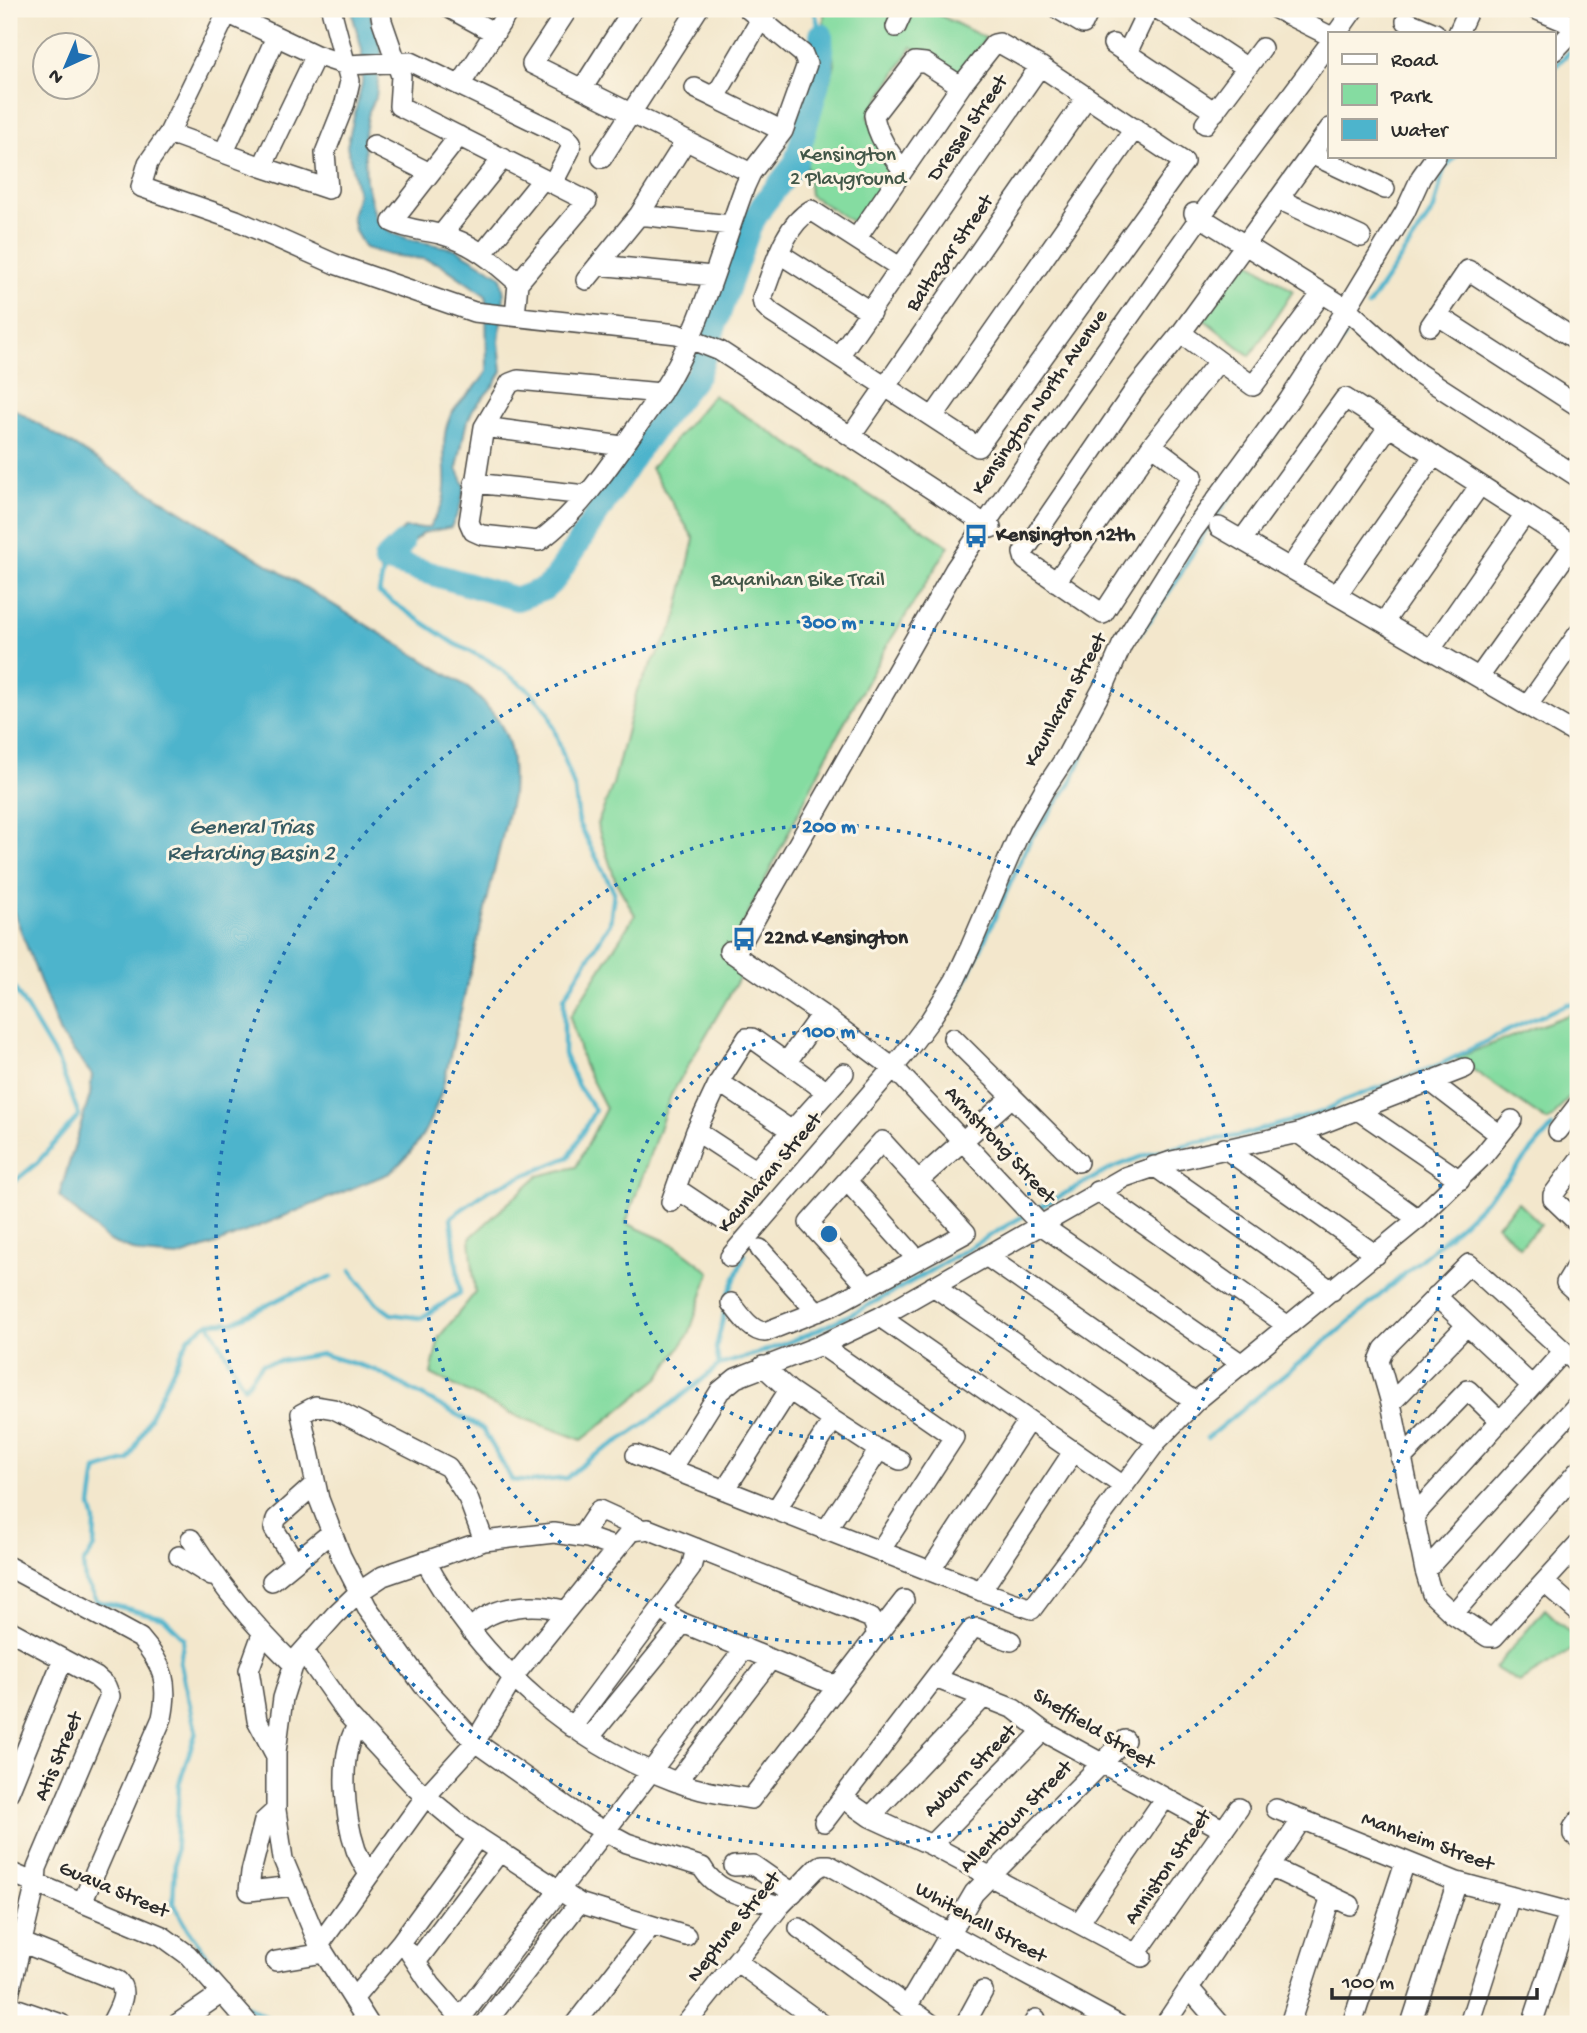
<svg xmlns="http://www.w3.org/2000/svg" width="1587" height="2033" font-family="'Gochi Hand',sans-serif">
	<style>
		.green { fill: #85dca1; stroke: #588466; stroke-width: 2 }
		.water { fill: #4db4cc; stroke: #3c707c; stroke-width: 2 }
		.lines { fill: none; stroke-linecap: round; stroke-linejoin: round }
		.stream { stroke: #4db4cc; stroke-width: 4.5 }
		.river { stroke: #4db4cc; stroke-width: 24 }
		.minor-casing { stroke: #494743; stroke-width: 22 }
		.minor { stroke: #fff; stroke-width: 19 }
		.ring { fill: none; stroke: #1f6fb2; stroke-width: 3.5; stroke-dasharray: 3.5 7 }
		.labels { text-anchor: middle; dominant-baseline: central; stroke-width: 6; stroke-linejoin: round; paint-order: stroke }
		.street-label { font-size: 21px; fill: #2b2b2b; stroke: #fcf5e5 }
		.park-label { font-size: 21px; fill: #425748; stroke: #fcf5e5 }
		.poi-label { font-size: 21px; font-weight: bold; fill: #2b2b2b; stroke: #fcf5e5; text-anchor: start }
		.water-label { font-size: 23px; font-style: italic; fill: #375b63; stroke: #fcf5e5 }
		.centre { fill: #1f6fb2; stroke: #fcf5e5; stroke-width: 3.5 }
		.ring-label { font-size: 21px; text-anchor: middle; font-weight: bold; fill: #1f6fb2; stroke: #fcf5e5; stroke-width: 6; stroke-linejoin: round; paint-order: stroke }
	</style>
	<rect width="100%" height="100%" fill="#fcf5e5"/>
	<filter id="ink" filterUnits="userSpaceOnUse"><feTurbulence type="fractalNoise" baseFrequency=".0143" numOctaves="2"/><feDisplacementMap in="SourceGraphic" scale="14" xChannelSelector="R" yChannelSelector="G"/><feConvolveMatrix kernelMatrix="1 2 1 2 8 2 1 2 1" color-interpolation-filters="sRGB"/></filter>
	<filter id="wash" filterUnits="userSpaceOnUse"><feTurbulence type="fractalNoise" baseFrequency=".00686" numOctaves="4" result="noise"/><feDisplacementMap in="SourceGraphic" scale="28" xChannelSelector="R" yChannelSelector="G"/><feGaussianBlur stdDeviation="1.57" result="paint"/><feColorMatrix in="noise" values="0 0 0 0 0 0 0 0 0 0 0 0 0 0 0 0 0 1.4 0 .05"/><feComposite in="paint" operator="in"/></filter>
	<g filter="url(#wash)">
		<rect width="100%" height="100%" fill="#f3e7cc"/>
		<!-- green -->
		<path class="green" d="M824 9H927L986 38 957 77 912 47 868 117 897 172 857 225 810 195 806 157 835 64 824 24Z
			M1243 257 1293 291 1250 356 1201 317Z
			M713 395 949 546 885 649 830 749 727 957 745 968 671 1095 626 1223 675 1245 710 1272 689 1334 659 1378 582 1440 509 1413 431 1374 439 1337 475 1293 470 1238 538 1176 576 1167 606 1108 584 1065 570 1017 635 915 616 882 597 825 613 784 637 690 675 623 694 539 651 468Z
			M1578 1011V1085L1553 1117 1547 1121 1456 1058Z
			M1518 1202 1541 1224 1520 1247 1497 1225Z
			M1545 1609 1578 1641V1646L1519 1682 1495 1668Z"/>
		<!-- water -->
		<path class="water" d="M353 9H371V19L382 49 376 97 369 111 364 138 366 181 376 220 392 233 412 240 456 249 501 276 504 295 499 342 502 371 494 385 473 409 466 425 457 468 465 486 459 511 451 527 423 533 406 547 383 575 377 565 404 528H429C433 520 439 512 442 504 451 477 437 445 450 417 458 399 478 389 487 371L486 296 440 264 423 259 389 255 365 248 355 231 352 216 358 194 347 146 362 83V50L353 17Z
			M9 406 466 686C507 723 515 741 512 796L442 1090C429 1127 420 1146 390 1173L213 1245 178 1257 142 1254 107 1240 59 1196 90 1095 92 1075 60 1034 13 910 9 908Z"/>
		<g class="lines">
			<!-- stream -->
			<path class="stream" d="M814 9 821 35
				M1554 68 1578 43
				M1368 306 1434 209 1444 169 1456 156
				M1140 634 1175 583 1202 537 1349 330
				M9 979 58 1061 79 1115 37 1163 9 1186
				M937 1027 959 996 1030 840 1071 783 1103 707
				M1036 1209 1112 1168 1146 1155 1197 1142 1239 1136 1322 1112 1343 1101 1441 1064 1509 1030 1568 1004H1578
				M351 1270 376 1303 391 1314 421 1318 460 1293 451 1217 489 1190 569 1157 595 1110 578 1086 564 1054V998L610 923 614 892 579 824 575 790 548 711 529 690 488 660 455 644 379 593 383 572
				M727 1298 745 1254
				M209 1323 244 1387 262 1364 322 1354 375 1370 483 1429 512 1480 531 1482 567 1478C587 1458 609 1448 633 1432 663 1411 691 1390 719 1365L716 1348 726 1306
				M719 1365C754 1355 791 1343 824 1327 894 1295 959 1253 1025 1215
				M1207 1438 1348 1323 1464 1222 1507 1179 1552 1127
				M278 2024 242 2003 187 1928 173 1902 179 1784 196 1732 180 1662 184 1638 164 1618 97 1601 85 1581 83 1564 94 1547 95 1521 91 1506 96 1470 129 1460 189 1337 209 1323 233 1322 300 1289 331 1277"/>
			<!-- river -->
			<path class="river" d="M402 544 385 560 517 599 544 589 555 579 640 447 698 374 750 226 762 206 795 164 822 68 821 35"/>
		</g>
	</g>
	<g filter="url(#ink)">
		<g class="lines">
			<!-- minor casing -->
			<g class="minor-casing">
				<path id="minor" d="M229 9 169 133 148 163 141 187 236 220 335 264 474 312 677 334 720 351 991 528
					M380 9 382 21 401 76 399 106 587 201 518 283 515 316
					M451 9 495 33
					M568 9 532 64 751 173
					M1058 9 1083 24 1090 9
					M1158 9 1247 68
					M1276 9 1330 36
					M1535 9 1578 27
					M227 13 316 55 346 65 411 62 565 136 571 142 570 150 553 183
					M1406 21 1435 33
					M896 27 904 9
					M1337 33 1354 9
					M1458 33 1469 9
					M1113 44 1215 112
					M1554 51 1578 26
					M1127 53 1148 9
					M460 85 510 9
					M695 88 783 131
					M582 89 633 9
					M715 97 761 19
					M1205 124 1262 48
					M169 133 262 167 328 189 325 153 345 103 350 81 331 9
					M459 136 392 222C408 230 423 230 440 234 471 242 495 262 518 283
					M374 145 430 173
					M224 152 276 37
					M1311 154 1385 189
					M602 158 698 9
					M262 167 316 55
					M903 170C890 154 877 136 874 115L915 62 925 63 961 86
					M1278 199 1361 237
					M1194 213 1346 308 1418 373 1578 477
					M639 215 730 225
					M442 234 503 158
					M856 239 961 86 994 44 999 43 1040 66 1184 162 978 447 772 313 763 304 762 298C774 269 783 226 811 210L901 268
					M483 253 543 179
					M780 254 871 312
					M598 265 712 276
					M586 280 639 215 685 142
					M1437 315 1578 406
					M1430 326 1468 270 1578 341
					M1181 333 1253 386 1322 293
					M839 356 1040 66
					M661 393 518 380 510 383 484 427 469 522 473 531 482 535 539 541C586 508 626 440 661 393 701 331 719 255 745 186L751 173 783 131 807 64 803 54 748 9
					M933 417 1135 128
					M484 427 622 446
					M851 436 1087 97
					M1152 445 1193 476 1103 614 1025 560 1023 553 1136 388 1181 333 1330 128
					M474 483 586 495
					M1219 527 1578 735
					M1242 540 1345 398 1578 548
					M1290 568 1389 426
					M1056 582 1152 445 1218 362
					M1337 595 1434 455
					M1384 622 1480 485
					M1431 649 1525 514
					M1479 677 1578 538
					M1528 705 1578 634
					M729 951 821 1014 896 1070 1041 1225 1242 1364
					M735 954 955 569 1041 442 1200 217 1330 43
					M953 1038 1078 1162
					M786 1063 821 1014
					M719 1082 792 1131
					M1431 1082 1500 1135
					M1359 1111 1460 1180
					M696 1131 754 1169 758 1168 844 1073
					M1558 1131 1578 1105
					M1298 1133 1418 1219
					M1224 1148 1376 1255
					M1578 1161 1553 1195V1199L1578 1223
					M1154 1166 1332 1291
					M919 1180 1012 1097
					M847 1181 917 1259
					M677 1189 725 1221
					M1097 1191 1288 1326
					M671 1202 696 1131 719 1082 747 1038H752L827 1092
					M760 1249 817 1312
					M986 1256 1195 1402
					M730 1257 903 1056 930 1020 955 980 970 948 1019 834 1044 790 1067 755 1106 682 1122 645 1193 531 1289 400 1321 351 1405 212 1421 177 1436 156
					M1578 1263 1566 1283 1578 1294
					M933 1286 1157 1441
					M1436 1296 1532 1386
					M731 1303C740 1314 750 1331 765 1332L834 1305 966 1233 882 1141 809 1223 868 1287
					M880 1317 1122 1485
					M821 1345 954 1437 880 1551
					M1578 1364 1469 1264 1384 1349 1379 1361 1391 1403 1425 1571 1432 1594 1453 1614 1488 1637H1494L1578 1545
					M763 1366 789 1390 833 1420 879 1450 900 1460
					M1391 1403 1467 1325
					M636 1455 981 1591 1032 1609 1157 1441 1195 1402 1418 1219 1482 1157 1512 1120
					M1401 1459 1468 1390 1500 1421
					M671 1469 720 1391 736 1378 821 1345 880 1317 1125 1177 1172 1161 1298 1133 1465 1068
					M725 1490 789 1390
					M776 1510 833 1420
					M1413 1517 1564 1351
					M826 1530 879 1450
					M581 1537 599 1510 643 1530
					M191 1539C220 1585 255 1627 294 1665
					M484 1541 468 1498 448 1467 334 1409 316 1406 301 1414 319 1499 341 1556 367 1607 423 1685 475 1742 590 1823 627 1843 702 1867C716 1894 753 1898 780 1906
					M179 1556 211 1576
					M295 1562 274 1529 276 1519 315 1484
					M426 1562C482 1666 577 1748 688 1786 708 1793 730 1795 751 1799L840 1683
					M9 1567 140 1638C164 1665 169 1684 162 1718L82 1903
					M930 1571 1028 1421
					M1425 1571 1578 1404
					M272 1581 332 1532
					M1545 1583 1578 1612
					M981 1591 1073 1452
					M1453 1614 1578 1471
					M471 1629C493 1604 536 1602 566 1611
					M9 1630 96 1677 106 1686 110 1696 37 1868 36 1883 9 1995
					M262 1634 249 1670 257 1720 276 1756
					M876 1636 904 1600
					M303 1651 348 1715 416 1788 465 1829 579 1903 686 1936
					M935 1678 1014 1709 1043 1731 1224 1830
					M358 1725C337 1754 345 1818 356 1850 360 1859 365 1867 369 1875
					M572 1727 665 1603
					M589 1738 683 1623
					M677 1782 771 1659
					M9 1792 63 1659
					M843 1798 870 1817 931 1845 1142 1957
					M1276 1809 1457 1882 1569 1912 1578 1917
					M276 1810 264 1821 251 1872 249 1891 294 1886
					M870 1817 984 1697
					M1578 1821 1573 1828V1834L1578 1838
					M824 1822 972 1629 977 1628 1011 1641
					M931 1845 1043 1731
					M734 1866 753 1865 793 1893
					M1270 1867 1350 1905
					M9 1872 162 1936 188 1955 249 2024
					M1079 1923 1165 1798
					M799 1928 931 2024
					M23 1943 118 1981C130 1993 117 2011 111 2024
					M319 1945 426 1796 475 1742 517 1672 631 1531 648 1529 871 1618 875 1626 876 1636 840 1683 831 1684 683 1623 670 1616 664 1609 665 1603 691 1568 696 1548
					M410 1953 431 1985 465 2024
					M1136 1954 1239 1808
					M276 1961 324 1953
					M736 1961 822 2024
					M416 1962 500 1851
					M1189 1988 1220 2024
					M353 1999 401 1942 478 1837
					M9 2006 61 2024
					M907 2007 974 1893 1125 1740
					M460 2019C555 1895 651 1773 745 1648
					M177 2024 222 1993
					M369 2024 319 1945 283 1859 276 1810V1752L283 1698 295 1660 335 1615 359 1592 383 1576 484 1541 554 1533 588 1538 617 1548
					M485 2024 579 1903
					M575 2024 651 1926
					M686 2024 780 1906 816 1869 822 1865H829L951 1934 1117 2024
					M965 2024 983 1991
					M1033 2024 1036 2019
					M1165 2024 1302 1819
					M1290 2024 1331 1896
					M1352 2024 1405 1862
					M1411 2024 1457 1882
					M1469 2024 1510 1896
					M1532 2024 1569 1912"/>
			</g>
			<!-- minor -->
			<use href="#minor" class="minor"/>
		</g>
	</g>
	<!-- distance rings -->
	<g class="ring">
		<circle cx="829" cy="1234" r="204"/>
		<circle cx="829" cy="1234" r="409"/>
		<circle cx="829" cy="1234" r="613"/>
	</g>
	<!-- icons -->
	<defs>
		<g id="bus-bare" transform="scale(1.89)"><path d="M-5-6H5V4H4V6H2V4H-2V6H-4V4H-5ZM-3.5-4V0h7V-4ZM-3.5 1.2v1.5H-2V1.2ZM2 1.2v1.5H3.5V1.2Z" fill="#1f6fb2" stroke="#fcf5e5" stroke-width="2.5" paint-order="stroke"/></g>
	</defs>
	<g fill-rule="evenodd">
		<use href="#bus-bare" x="976" y="536"/>
		<use href="#bus-bare" x="744" y="939"/>
	</g>
	<g class="labels">
		<!-- street labels -->
		<g class="street-label">
			<text transform="translate(969 129) rotate(-55)">Dressel Street</text>
			<text transform="translate(951 254) rotate(-55)">Baltazar Street</text>
			<text transform="translate(1041 403) rotate(-55)">Kensington North Avenue</text>
			<text transform="translate(1067 701) rotate(-61)">Kaunlaran Street</text>
			<text transform="translate(999 1146) rotate(47)">Armstrong Street</text>
			<text transform="translate(771 1174) rotate(-50)">Kaunlaran Street</text>
			<text transform="translate(1093 1730) rotate(31)">Sheffield Street</text>
			<text transform="translate(60 1757) rotate(-67)">Atis Street</text>
			<text transform="translate(971 1772) rotate(-45)">Auburn Street</text>
			<text transform="translate(1017 1818) rotate(-45)">Allentown Street</text>
			<text transform="translate(1427 1843) rotate(20)">Manheim Street</text>
			<text transform="translate(1169 1868) rotate(-55)">Anniston Street</text>
			<text transform="translate(113 1891) rotate(23)">Guava Street</text>
			<text transform="translate(980 1924) rotate(29)">Whitehall Street</text>
			<text transform="translate(735 1928) rotate(-51)">Neptune Street</text>
		</g>
		<!-- park labels -->
		<g class="park-label">
			<text x="848" y="156">Kensington<tspan x="848" dy="24">2 Playground</tspan></text>
			<text x="798" y="581">Bayanihan Bike Trail</text>
		</g>
		<!-- poi labels -->
		<g class="poi-label">
			<text x="996" y="536">Kensington 12th</text>
			<text x="764" y="939">22nd Kensington</text>
		</g>
		<!-- water labels -->
		<g class="water-label">
			<text x="251" y="828">General Trias<tspan x="251" dy="26">Retarding Basin 2</tspan></text>
		</g>
	</g>
	<circle cx="829" cy="1234" r="10" class="centre"/>
	<g class="ring-label">
		<text x="829" y="628">300 m</text>
		<text x="829" y="832">200 m</text>
		<text x="829" y="1037">100 m</text>
	</g>
	<!-- margin -->
	<rect width="1587" height="2033" fill="none" stroke="#fcf5e5" stroke-width="35"/>
	<!-- legend -->
	<rect x="1328" y="32" width="228" height="126" fill="#fcf5e5" stroke="#a8a49b" stroke-width="2"/>
	<rect x="1342" y="54" width="35" height="10" fill="#ffffff" stroke="#a8a49b" stroke-width="2"/>
	<text x="1391" y="66" font-size="21" fill="#2b2b2b">Road</text>
	<rect x="1342" y="84" width="35" height="21" fill="#85dca1" stroke="#a8a49b" stroke-width="2"/>
	<text x="1391" y="102" font-size="21" fill="#2b2b2b">Park</text>
	<rect x="1342" y="119" width="35" height="21" fill="#4db4cc" stroke="#a8a49b" stroke-width="2"/>
	<text x="1391" y="136" font-size="21" fill="#2b2b2b">Water</text>
	<!-- north arrow -->
	<g transform="translate(66 66) rotate(224)"><circle r="33" fill="#fcf5e5" stroke="#a8a49b" stroke-width="2"/>
	<path d="M0-5L12 26L0 18L-12 26Z" fill="#1f6fb2"/>
	<text y="-10" font-size="19" font-weight="bold" text-anchor="middle" fill="#2b2b2b">N</text>
	</g>
	<!-- scale -->
	<path d="M1332 1988v10h205v-10" fill="none" stroke="#2b2b2b" stroke-width="3.5"/>
	<text x="1342" y="1988" font-size="21" fill="#2b2b2b" stroke="#fcf5e5" stroke-width="5" paint-order="stroke">100 m</text>
</svg>
